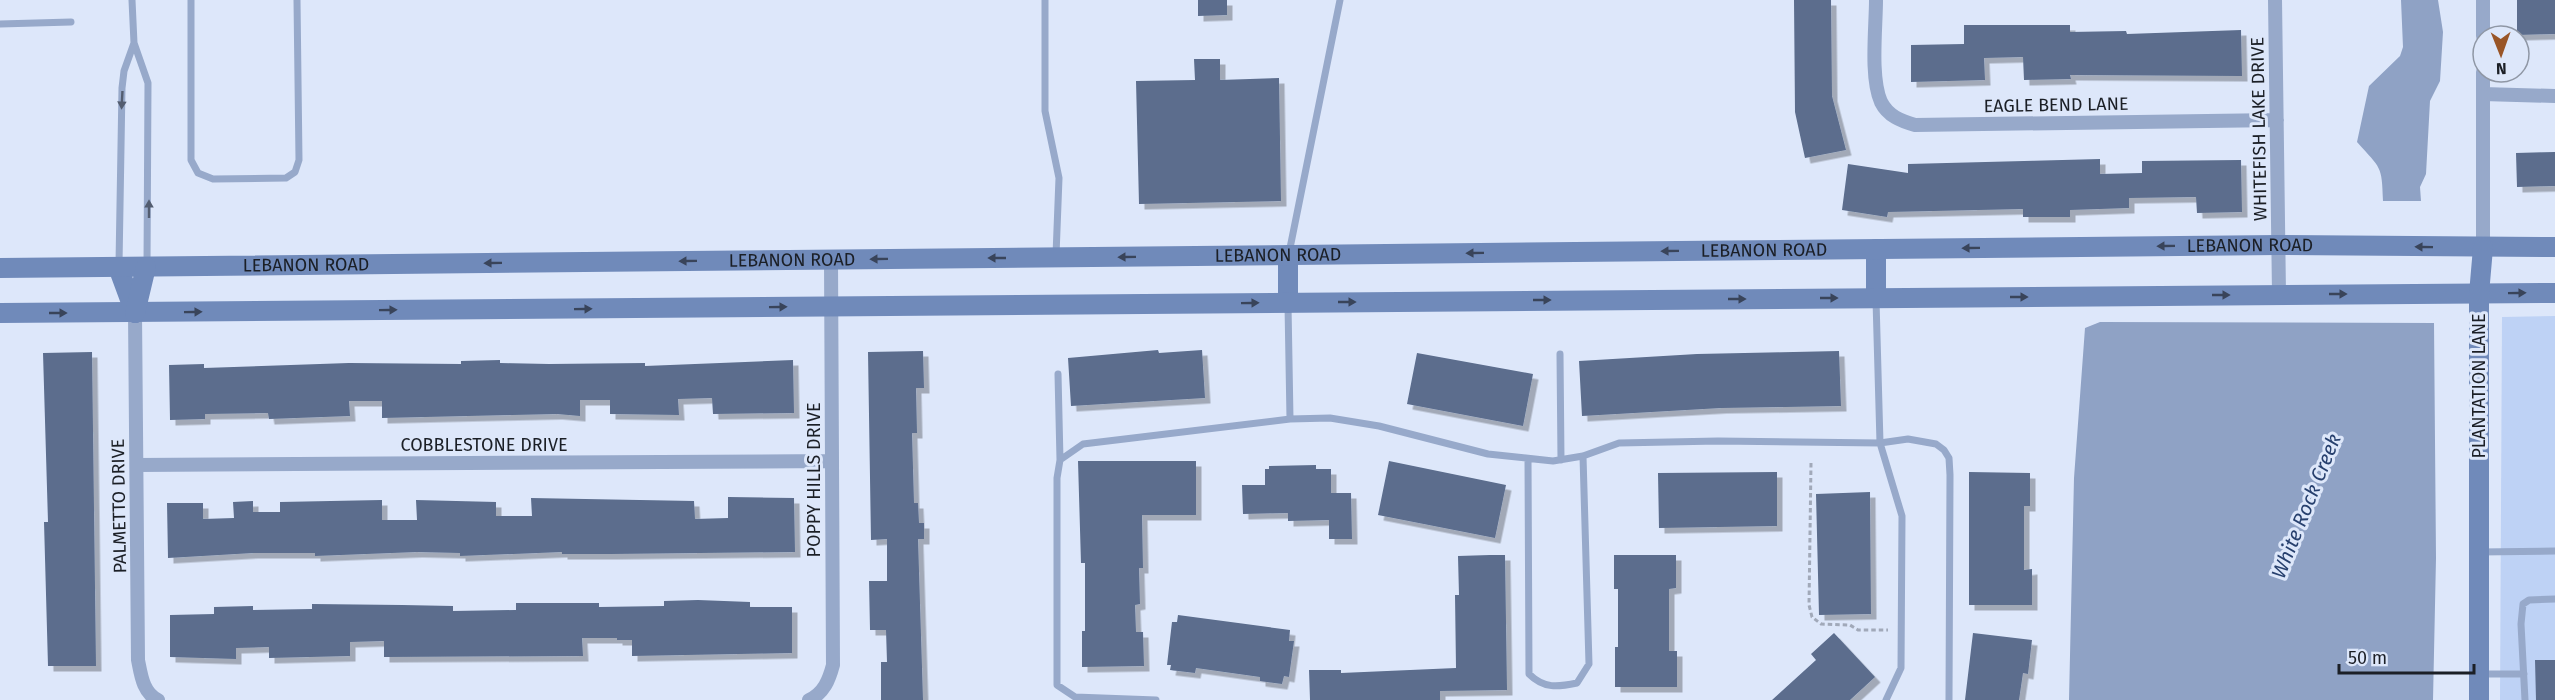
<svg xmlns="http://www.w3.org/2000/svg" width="2555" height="700" font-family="'Fira Sans',sans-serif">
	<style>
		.green { fill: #bed2f5 }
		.water { fill: #8fa2c5 }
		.building { fill: #5b6d8d; filter: url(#shadow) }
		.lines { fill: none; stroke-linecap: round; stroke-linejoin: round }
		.path { stroke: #a1a9b9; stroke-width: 3; stroke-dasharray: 4.5 3; stroke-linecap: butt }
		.lane { stroke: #97a9ca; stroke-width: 7 }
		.street { stroke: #97a9ca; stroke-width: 14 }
		.secondary { stroke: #708aba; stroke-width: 20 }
		.oneway { fill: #535d70 }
		.oneway2 { fill: #39445a }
		.labels { text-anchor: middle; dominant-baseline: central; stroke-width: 6; stroke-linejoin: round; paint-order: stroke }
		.street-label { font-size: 18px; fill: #1b1f26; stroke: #dde7fa }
		.water-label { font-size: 20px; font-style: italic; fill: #27406e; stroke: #dde7fa }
	</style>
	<defs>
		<filter id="shadow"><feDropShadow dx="5.5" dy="5.5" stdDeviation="0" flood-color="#0004"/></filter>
	</defs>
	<rect width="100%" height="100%" fill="#dde7fa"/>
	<!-- green -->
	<path class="green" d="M2555 316V700H2500L2502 317Z"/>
	<!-- water -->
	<path class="water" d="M2401 0H2438L2443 32 2440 81 2430 101 2426 174 2420 187 2421 201H2383C2382 165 2381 169 2357 142L2369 86 2400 56 2403 47Z
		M2100 322 2434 323 2436 558 2433 700H2069L2074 478 2085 328Z"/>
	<!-- building -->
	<path class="building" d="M1198 0H1227V15L1198 16Z
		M1794 0H1831L1832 96 1846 150 1805 158 1795 112Z
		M2517 0H2555V34L2517 35Z
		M1964 25H2070V32L2126 31 2127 34 2241 30 2242 76 2070 75 2071 79 2024 80 2023 57 1984 58 1985 80 1911 82V45L1964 44Z
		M1194 59H1220V80L1279 78 1281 201 1139 204 1136 81 1195 80Z
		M2555 152V186L2517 187 2516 153Z
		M2100 159V174L2142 173V161L2241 160 2242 212 2197 213 2196 197 2129 198V208L2070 210V217H2023V209L1888 212 1887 217 1842 210 1848 164 1908 173V164Z
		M1158 350 1159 353 1202 350 1205 398 1071 406 1068 358Z
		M923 351 924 388H916L917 433H912L914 503H918L919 523H924V539H918L923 700H881V662H887L886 630H870L869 581H887V539L871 540 868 352Z
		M1839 351 1841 406 1721 408 1582 416 1579 361 1697 354Z
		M92 352 96 666H48L44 522H48L43 353Z
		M1417 353 1533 374 1523 426 1407 404Z
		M500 360V363L549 364 645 363V366L793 360 794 413 713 414 712 398 678 399 679 415 610 414V400H580V416L557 414 382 418V401H349L350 416 269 419 268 413 205 414V419L170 420 169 365 204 364V368L349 363 461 364V361Z
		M1078 461H1196V515H1142L1143 568H1139L1140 604 1135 605 1136 632H1143L1144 666 1082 667V631H1085V563H1081Z
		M1389 461 1506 485 1495 538 1378 515Z
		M1316 465V469H1331V493H1351L1352 539H1329V520L1288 521V513L1243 514 1242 485H1265V469H1269V466Z
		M1777 472V526L1659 528 1658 473Z
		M1969 472 2030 473V506H2024V570L2032 569V605H1969Z
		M1870 492 1871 614 1819 615 1816 494Z
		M728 497 794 498 795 552 611 554H562V552L460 556V553L417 552 315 556V553H253L168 558 167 503H203V519L234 518 233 502 253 501V512H280V502L382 500V520H417L416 500 496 502V516H532L531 498 694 501 695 519 728 518Z
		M1490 555H1505L1507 690 1440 691V700H1310L1309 670H1341V673L1456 668 1455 595H1459L1458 556Z
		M1614 555H1676V588L1669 589V651H1677V687H1615V647H1618V589H1614Z
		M698 600 750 602V607H792V653L632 656V640H617V638H582L583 656 384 657V641L350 642V656L269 658V647L236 648V659L170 657V615L214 614V607L253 606V610L312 609V604L402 605 453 606V611L516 610V603H599V607L664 606V601Z
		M1178 615 1290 630 1289 641H1294L1289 677 1284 676 1282 684 1260 681V677L1196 668 1195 673 1170 670 1171 665H1167L1172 622H1177Z
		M1834 633 1875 677 1850 700H1772L1816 660 1811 654Z
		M1973 633 2032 640 2028 674 2023 673 2019 700H1965Z
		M2535 660H2555V700H2536Z"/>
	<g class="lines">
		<!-- path -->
		<path class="path" d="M1811 463 1809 605 1812 617 1821 624 1850 625 1858 630H1888"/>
		<!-- lane -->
		<path class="lane" d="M132 0 134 43 148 83 147 265
			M191 0V160L198 173 213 179 286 178 295 172 299 160 297 0
			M1045 0V111L1059 178 1056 255
			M0 24 71 22
			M1289 253 1340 0
			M119 264 122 88 124 71 134 43
			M1876 300 1880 443 1902 516 1901 668 1886 700
			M1288 305 1290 419
			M1560 354 1561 460
			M1058 374 1060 460
			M1528 459 1529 674C1544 689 1558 687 1577 683L1589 664 1583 456
			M2480 552 2555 551
			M2482 674H2524
			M1156 700 1075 697 1057 685V478L1060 460 1083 444 1290 419 1330 418 1379 426 1488 454 1553 461 1583 456 1619 443 1718 441 1880 443 1908 439 1936 444 1944 450 1949 458 1950 475 1949 700
			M2525 700 2521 624 2523 604 2529 600 2555 599"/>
		<!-- street -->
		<path class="street" d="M1876 0C1876 28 1870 77 1881 102 1888 116 1901 121 1915 125L2277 120
			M2275 0 2279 294
			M2483 0V36
			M2483 94 2555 96
			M2483 248V72
			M135 313 138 660C141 675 143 693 158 700
			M137 465 832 461
			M809 700C824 693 829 680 833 665L831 260"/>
		<!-- secondary -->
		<g class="secondary">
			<path d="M1876 249V298"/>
			<path d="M1288 255V303"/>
			<path d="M118 267 135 313"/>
			<path id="s1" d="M0 268 2278 245 2555 247"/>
			<path d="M0 313 2555 293"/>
			<path d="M135 313 146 267"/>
			<path d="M2479 700V294L2483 248"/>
		</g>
	</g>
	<!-- one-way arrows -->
	<defs><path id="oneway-solid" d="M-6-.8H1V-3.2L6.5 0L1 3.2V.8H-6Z" transform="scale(1.5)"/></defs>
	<g class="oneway">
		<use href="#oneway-solid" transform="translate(122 100) rotate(93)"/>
		<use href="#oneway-solid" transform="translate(149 209) rotate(-90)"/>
	</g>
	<g class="oneway2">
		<use href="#oneway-solid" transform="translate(2166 246) rotate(179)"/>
		<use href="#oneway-solid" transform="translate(2424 247) rotate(-179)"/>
		<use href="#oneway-solid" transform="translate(1971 248) rotate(179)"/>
		<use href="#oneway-solid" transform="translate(1670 251) rotate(179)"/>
		<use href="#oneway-solid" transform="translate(1475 253) rotate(179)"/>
		<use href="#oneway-solid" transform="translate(1127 257) rotate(179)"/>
		<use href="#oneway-solid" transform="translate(997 258) rotate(180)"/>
		<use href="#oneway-solid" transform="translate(879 259) rotate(179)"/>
		<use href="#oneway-solid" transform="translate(688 261) rotate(179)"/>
		<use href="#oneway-solid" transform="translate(493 263) rotate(179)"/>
		<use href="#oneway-solid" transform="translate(2517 293) rotate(-1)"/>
		<use href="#oneway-solid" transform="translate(2338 294)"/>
		<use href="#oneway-solid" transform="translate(2221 295)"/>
		<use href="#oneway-solid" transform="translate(2019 297)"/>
		<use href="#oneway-solid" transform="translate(1829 298)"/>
		<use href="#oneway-solid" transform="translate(1737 299)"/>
		<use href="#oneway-solid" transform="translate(1542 300)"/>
		<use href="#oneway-solid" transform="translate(1347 302)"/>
		<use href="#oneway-solid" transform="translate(1250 303) rotate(-1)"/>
		<use href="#oneway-solid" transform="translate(778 307) rotate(-1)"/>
		<use href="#oneway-solid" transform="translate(583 309) rotate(-1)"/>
		<use href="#oneway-solid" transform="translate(388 310) rotate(-1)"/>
		<use href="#oneway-solid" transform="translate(193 312) rotate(-1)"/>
		<use href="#oneway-solid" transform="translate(58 313)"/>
	</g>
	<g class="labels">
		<!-- street labels -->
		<g class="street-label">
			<text transform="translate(2056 105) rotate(-1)">EAGLE BEND LANE</text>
			<text transform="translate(2259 129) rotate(-91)">WHITEFISH LAKE DRIVE</text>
			<text stroke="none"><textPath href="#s1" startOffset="2250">LEBANON ROAD</textPath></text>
			<text stroke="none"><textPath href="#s1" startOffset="1764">LEBANON ROAD</textPath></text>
			<text stroke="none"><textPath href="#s1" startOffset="1278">LEBANON ROAD</textPath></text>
			<text stroke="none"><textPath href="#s1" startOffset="792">LEBANON ROAD</textPath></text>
			<text stroke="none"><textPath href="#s1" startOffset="306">LEBANON ROAD</textPath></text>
			<text transform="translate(2479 386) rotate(-90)">PLANTATION LANE</text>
			<text x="484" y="445">COBBLESTONE DRIVE</text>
			<text transform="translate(814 480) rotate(-90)">POPPY HILLS DRIVE</text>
			<text transform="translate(119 506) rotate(-91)">PALMETTO DRIVE</text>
		</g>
		<!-- water labels -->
		<g class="water-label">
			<text transform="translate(2306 506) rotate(-68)">White Rock Creek</text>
		</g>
	</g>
	<!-- north arrow -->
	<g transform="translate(2501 54) rotate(179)"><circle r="28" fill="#dde7fa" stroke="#8f97a5" stroke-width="1.5"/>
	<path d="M0-4.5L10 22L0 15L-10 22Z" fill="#995527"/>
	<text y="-9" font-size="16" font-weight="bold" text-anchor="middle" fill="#1b1f26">N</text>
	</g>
	<!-- scale -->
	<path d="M2339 664v9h135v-9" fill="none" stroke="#1b1f26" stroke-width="3"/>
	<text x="2348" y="664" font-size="18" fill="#1b1f26" stroke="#dde7fa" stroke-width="4.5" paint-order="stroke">50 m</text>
</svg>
